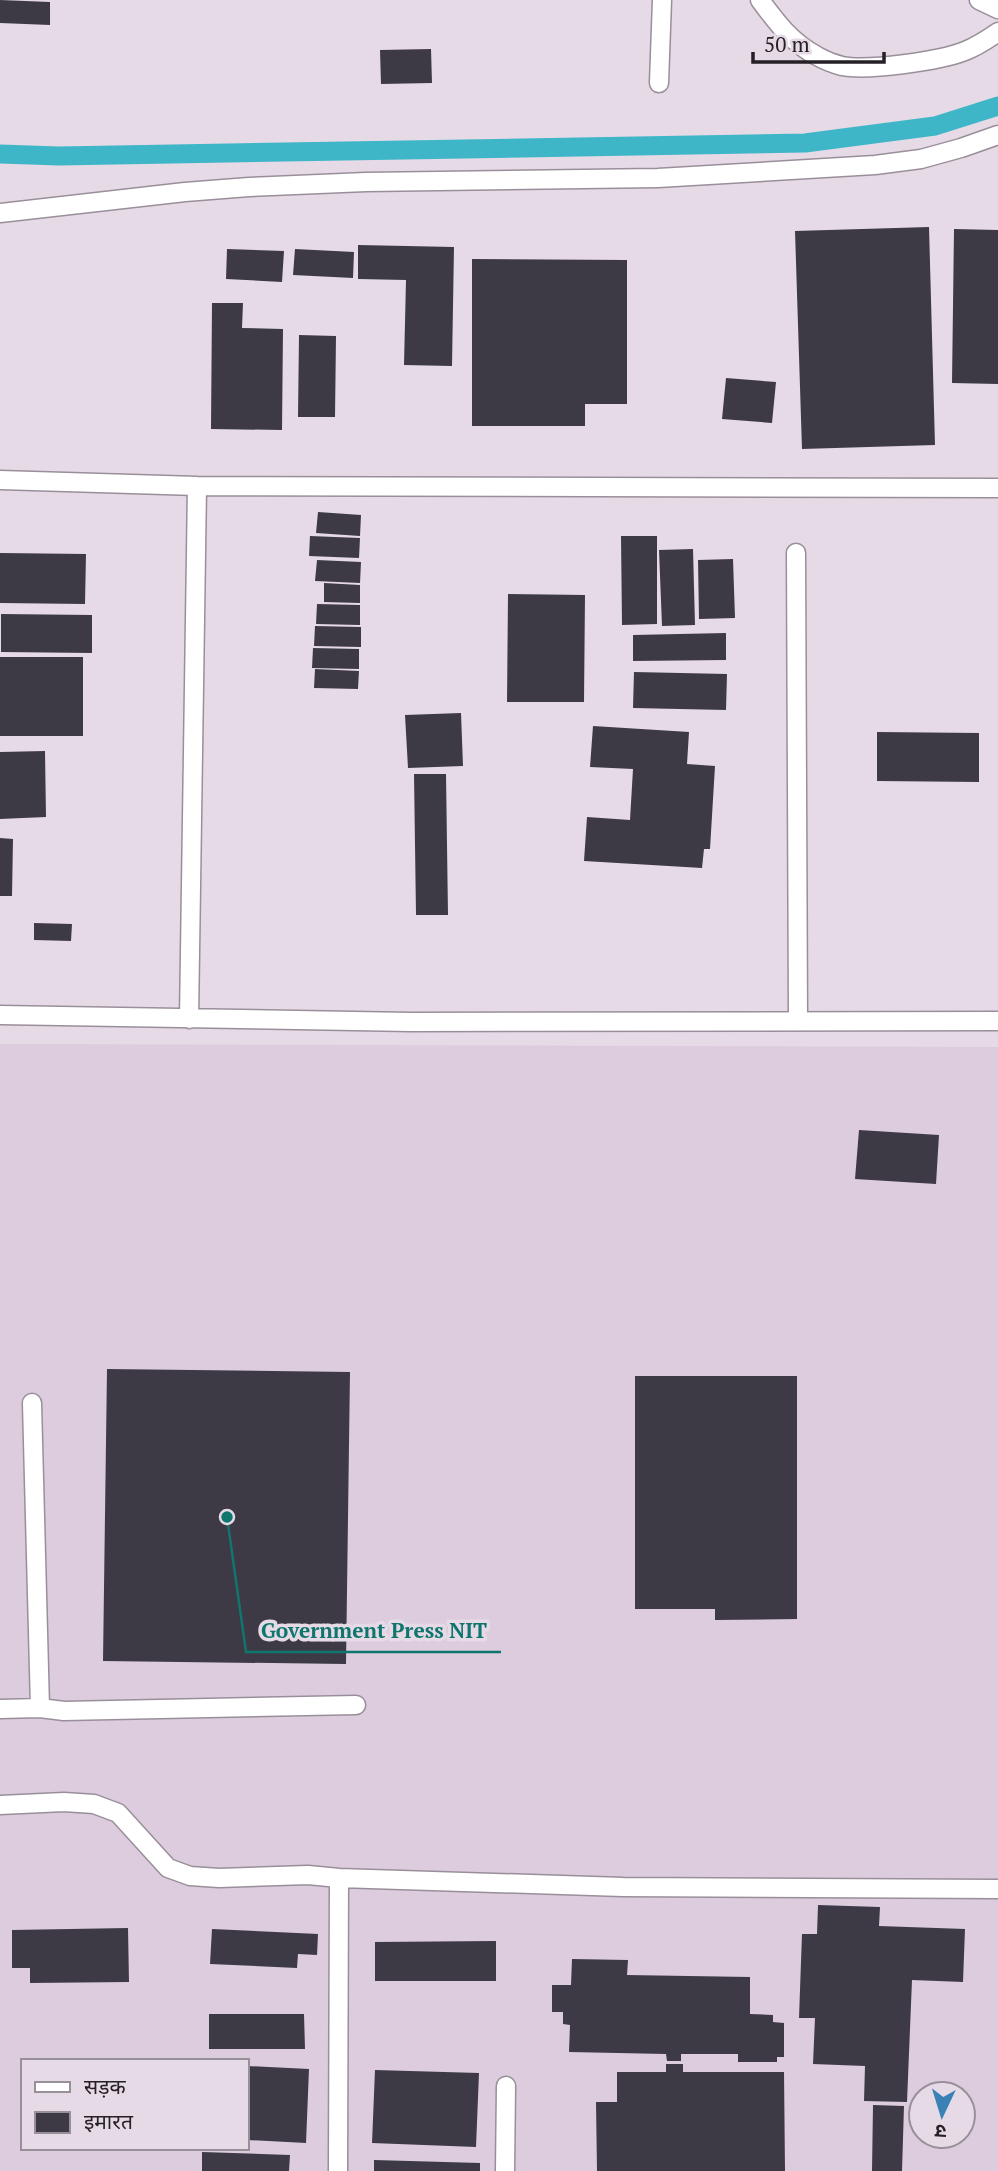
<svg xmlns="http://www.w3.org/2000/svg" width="998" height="2171" font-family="'PT Serif','Noto Sans Devanagari',serif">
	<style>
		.built { fill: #dcccdd; fill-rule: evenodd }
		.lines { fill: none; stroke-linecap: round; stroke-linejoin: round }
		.canal { stroke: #3eb6c8; stroke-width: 19 }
		.building { fill: #3e3a45 }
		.minor-casing { stroke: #998f9a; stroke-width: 21 }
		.minor { stroke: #fff; stroke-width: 18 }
		.leader { fill: none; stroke: #0f766e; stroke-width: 2.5 }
		.callout-dot { fill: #0f766e; stroke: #e6dae6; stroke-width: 2.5 }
		.callout-label { font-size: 21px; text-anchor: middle; font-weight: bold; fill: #0f766e; stroke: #e6dae6; stroke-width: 7; stroke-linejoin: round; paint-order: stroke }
	</style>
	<rect width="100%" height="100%" fill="#e6dae6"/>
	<!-- built -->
	<path class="built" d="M0 1044 998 1047V2171H0ZM23 2061H247V2148H23ZM921 2094H963V2136H921Z"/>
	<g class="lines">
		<!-- canal -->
		<path class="canal" d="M0 154 59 156 805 143 935 126 998 106"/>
	</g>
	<!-- building -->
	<path class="building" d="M0 0 50 2V25L0 23Z
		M431 49 432 83 381 84 380 50Z
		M929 227 935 445 802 449 795 231Z
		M954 229 998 230V384L952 383Z
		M358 245 454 247 452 366 404 365 406 280 358 279Z
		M227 249 284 251 282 282 226 279Z
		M295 249 354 252 353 278 293 275Z
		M472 259 627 260V404H585V426H472Z
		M212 303H243L242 328 283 329 282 430 211 429Z
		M299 335 336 336 335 417H298Z
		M726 378 776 382 772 423 722 419Z
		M318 512 361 515 360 536 316 533Z
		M310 536 360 538 359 558 309 556Z
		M621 536H657V624L622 625Z
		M693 549 695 625 662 626 659 550Z
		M0 553 86 554 85 604 0 603Z
		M733 559 735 618 699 619 698 560Z
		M317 560 361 562 360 583 315 581Z
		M324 583 360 585V603L324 602Z
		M508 594 585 595 584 702H507Z
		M317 604 360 605V625L316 624Z
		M1 614 92 615V653L1 652Z
		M315 626 361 627V647L314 646Z
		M726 633V660L633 661V635Z
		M313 648 359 649V669L312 668Z
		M0 657H83V736H0Z
		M315 669 359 671 358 689 314 688Z
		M634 672 727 674 726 710 633 708Z
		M461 713 463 766 408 768 405 715Z
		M593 726 689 732 687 764 715 766 710 849H704L702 868 584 861 587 817 630 820 633 769 590 767Z
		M877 732 979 733V782L877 781Z
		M45 751 46 817 0 819V752Z
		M414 774H446L448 915H416Z
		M0 838 13 839 12 896H0Z
		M34 923 72 924 71 941 34 940Z
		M859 1130 939 1135 936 1184 855 1179Z
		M107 1369 350 1372 346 1664 103 1661Z
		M635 1376H797V1619L715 1620V1609H635Z
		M818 1905 880 1907 879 1926 965 1929 963 1982 912 1980 907 2102 864 2101 865 2066 813 2064 815 2018H799L802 1934H817Z
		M128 1928 129 1982 30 1983V1968H12V1930Z
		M212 1929 318 1934 317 1955 298 1954 297 1968 210 1964Z
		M496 1941V1981H375V1942Z
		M572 1959 628 1960 627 1975 750 1977V2014L773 2015V2022L784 2023V2057H777V2062H738V2054H681V2061H667L666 2054 569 2052 570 2025 563 2024V2012H552V1985H571Z
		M209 2014H304L305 2049H209Z
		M666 2064H683V2072H784L785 2171H597L596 2102H617V2072H666Z
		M247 2066 309 2069 306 2143 247 2140Z
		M375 2070 479 2073 476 2147 372 2143Z
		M873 2105 904 2106 902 2171H872Z
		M202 2152 290 2155 289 2171H202Z
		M374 2160 480 2163V2171H374Z"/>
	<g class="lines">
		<!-- minor casing -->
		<g class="minor-casing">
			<path id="minor" d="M760 0C777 23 791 42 817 56 824 60 834 64 842 66 868 71 940 61 965 51 977 46 988 39 998 32
				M979 0 998 9
				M659 83 662 0
				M0 213 185 192 249 187 366 182 658 178 875 165 921 159 961 148 998 135
				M0 480 197 486 998 488
				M796 553 798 1021
				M0 1015 411 1022 998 1021
				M189 1019 197 486
				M32 1403 40 1708
				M0 1709 40 1708 64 1711 356 1705
				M0 1805 64 1802 94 1804 118 1813 168 1868 190 1876 219 1878 308 1875 339 1878 623 1887 998 1889
				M338 2171 339 1878
				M505 2171 506 2086"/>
		</g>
		<!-- minor -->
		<use href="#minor" class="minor"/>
	</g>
	<!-- callouts -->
	<path class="leader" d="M227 1517L246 1652H501"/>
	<circle class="callout-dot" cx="227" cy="1517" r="7"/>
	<g class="callout-label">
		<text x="374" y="1638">Government Press NIT</text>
	</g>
	<!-- legend -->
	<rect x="21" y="2059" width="228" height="91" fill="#e6dae6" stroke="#989099" stroke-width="2"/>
	<rect x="35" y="2082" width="35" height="10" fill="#ffffff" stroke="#989099" stroke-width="2"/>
	<text x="84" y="2094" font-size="21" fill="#242025">सड़क</text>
	<rect x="35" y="2112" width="35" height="21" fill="#3e3a45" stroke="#989099" stroke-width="2"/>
	<text x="84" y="2129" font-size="21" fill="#242025">इमारत</text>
	<!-- north arrow -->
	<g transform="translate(942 2115) rotate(184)"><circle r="33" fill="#e6dae6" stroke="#989099" stroke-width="2"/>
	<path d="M0-5L12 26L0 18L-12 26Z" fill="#3a82b6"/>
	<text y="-10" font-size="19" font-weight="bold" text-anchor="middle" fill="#242025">उ</text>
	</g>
	<!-- scale -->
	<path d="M753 52v10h131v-10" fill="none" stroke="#242025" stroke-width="3.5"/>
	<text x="764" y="52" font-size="21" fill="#242025" stroke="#e6dae6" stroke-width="5" paint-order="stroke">50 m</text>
</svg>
